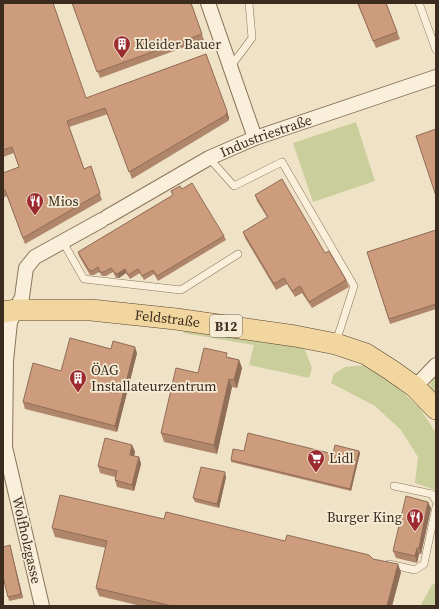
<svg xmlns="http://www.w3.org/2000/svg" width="439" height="609" font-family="'Source Serif 4',serif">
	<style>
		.green { fill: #c9ce9a }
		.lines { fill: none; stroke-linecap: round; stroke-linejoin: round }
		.service-casing { stroke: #8b745c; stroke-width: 8 }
		.minor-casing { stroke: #8b745c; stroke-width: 16 }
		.primary-casing { stroke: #594230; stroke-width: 22 }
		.service { stroke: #f9efda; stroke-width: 7 }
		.minor { stroke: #f9efda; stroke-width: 14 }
		.primary { stroke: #f2d69f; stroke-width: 21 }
		.wall { fill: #b0866b }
		.shaded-wall { fill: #906d57 }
		.building { fill: #cd9c7c; stroke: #906d57 }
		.labels { text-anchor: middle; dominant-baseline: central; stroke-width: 3.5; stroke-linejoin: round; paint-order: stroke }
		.shield { fill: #f6ecd6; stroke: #736656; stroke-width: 1 }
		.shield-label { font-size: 13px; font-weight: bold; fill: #3b2c1f }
		.poi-label { font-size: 14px; fill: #3b2c1f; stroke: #f6ecd6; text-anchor: start }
		.street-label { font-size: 14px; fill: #3b2c1f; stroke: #f6ecd6 }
	</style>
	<rect width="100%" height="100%" fill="#efe2c7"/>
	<!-- green -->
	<path class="green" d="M356 122 375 181 313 202 293 143Z
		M187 329 304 347 312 368 309 378 249 365 254 345 183 333Z
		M367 365 390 381 419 407 436 433V490L415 483 418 457 401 430 375 406 331 383 334 374 345 367Z
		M436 377V396L429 389 432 380Z
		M436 583V606H420L432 585Z"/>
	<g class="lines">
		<!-- service casing -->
		<g class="service-casing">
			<path id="service" d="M419 3 436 50
				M231 66 252 38 249 3
				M209 158 234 186 282 162 354 286 336 342
				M63 242 84 279 181 290 238 254
				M394 486 432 494 436 501
				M389 564 415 570 424 564 436 507"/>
		</g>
		<!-- minor casing -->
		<g class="minor-casing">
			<g id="minor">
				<path d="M208 3 255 138"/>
				<path id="s1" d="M107 217 209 158 255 138 436 77"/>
				<path d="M415 387 436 365"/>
				<path d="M42 606 5 447 6 361 10 322 22 297 26 268 35 257 102 220"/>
			</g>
		</g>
		<!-- primary casing -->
		<g class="primary-casing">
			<g id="primary">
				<path id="s2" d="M3 312 17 310H91L176 319 295 336 336 344 366 354 391 370 415 387 436 409"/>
			</g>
		</g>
		<!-- service -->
		<use href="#service" class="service"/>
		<!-- minor -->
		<use href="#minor" class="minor"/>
		<!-- primary -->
		<use href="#primary" class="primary"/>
	</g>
	<!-- wall -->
	<path class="wall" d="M3 3 86 98 206 54 229 118 228 121 132 179 108 114 69 127 84 169 91 166 102 200 25 244 7 196 3 198V173L19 167 14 153 3 157Z
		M72 3H191L204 40 100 78Z
		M357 3H386L400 39 376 48Z
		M182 189 224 236 226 240 158 281 154 274 144 280 140 273 130 279 126 273 119 278H116L113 272 106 276H102L99 272 94 275H90L79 256 78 252 173 195 171 191Z
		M255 195 325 253 346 280 349 287 312 308 302 293 295 297 287 284 276 290 245 238 243 232 267 217 257 201Z
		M436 230V309L390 324 367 252Z
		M111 349 137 353 117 432 25 409 23 402 61 371Z
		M228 357 239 360 242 368 237 388 232 387 217 454 164 442 161 433Z
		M132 445 135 452 134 456 139 457 141 464 134 491 117 487 115 480V477L100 473 98 466Z
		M244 451 333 454 359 451 360 453 351 491 231 462V460Z
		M226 477 219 508 195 502 193 498Z
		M431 508 421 554H419L417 563 396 558 393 551Z
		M164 519 285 541 373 559 401 572 392 606H141L99 596 96 588 106 548 55 537 52 528Z
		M10 545 11 549 23 598 9 601 8 597Z"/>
	<!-- shaded-wall -->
	<path class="shaded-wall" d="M227 111 229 118 228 121 226 115Z
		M125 269 126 273 119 278 117 274Z
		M135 347 137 353 117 432 115 426Z
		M239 360 242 368 237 388 234 380Z
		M229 379 232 387 217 454 214 445Z
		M132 445 135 452 132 461 130 455Z
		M359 451 360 453 351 491 350 489Z
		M139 457 141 464 134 491 132 485Z
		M225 472 226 477 219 508 217 504Z
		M428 502 431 508 421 554 419 548Z
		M10 545 11 549 23 598 21 594Z
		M417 548 419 554 417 563 415 556Z
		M398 564 401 572 392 606H387Z"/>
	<!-- building -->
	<path class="building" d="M3 3H53L86 98 206 54 227 111 226 115 129 172 105 108 67 121 84 169 91 166 100 193 23 238 5 190 3 191V173L19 167 12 147 3 150Z
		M72 3H191L202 34 97 72Z
		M358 3H386L397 32 373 41Z
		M436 129V196L416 136Z
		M282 179 325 253 329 251 346 280 309 302 300 286 292 291 284 278 274 284 243 232 268 217 255 195Z
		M192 183 224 236 157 276 153 270 142 276 138 269 128 275 125 269 117 274 115 273 111 268 104 272H100L98 267 92 271 89 270 78 252 173 195 171 191 180 186 182 189Z
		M436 230V304L389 319 367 252Z
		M70 338 111 349 113 341 135 347 115 426 23 402 33 363 61 371Z
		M204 348 227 353 226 357 239 360 234 380 229 379 214 445 161 433 176 368 198 373Z
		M248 433 333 454 335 445 359 451 350 489 231 460 233 449 244 451Z
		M105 438 132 445 130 455 139 457 132 485 115 480 117 471 98 466Z
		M201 467 225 472 217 504 193 498Z
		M60 495 164 519 166 512 285 541 287 535 369 555 373 559 398 564 387 606H172L96 588 107 541 52 528Z
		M406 496 428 502 419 548H417L415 556 393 551Z
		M10 545 21 594 8 597 3 577V547Z"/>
	<!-- icons -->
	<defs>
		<g id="building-pin" transform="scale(0.9)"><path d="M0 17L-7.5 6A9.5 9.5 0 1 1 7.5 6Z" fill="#9b2b2f" stroke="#f6ecd6"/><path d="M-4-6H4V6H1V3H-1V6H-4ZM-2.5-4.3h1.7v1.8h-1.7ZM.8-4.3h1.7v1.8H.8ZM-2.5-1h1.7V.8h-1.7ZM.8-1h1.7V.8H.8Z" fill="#fff"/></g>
		<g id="restaurant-pin" transform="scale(0.9)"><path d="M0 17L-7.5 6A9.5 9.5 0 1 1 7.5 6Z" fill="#9b2b2f" stroke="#f6ecd6"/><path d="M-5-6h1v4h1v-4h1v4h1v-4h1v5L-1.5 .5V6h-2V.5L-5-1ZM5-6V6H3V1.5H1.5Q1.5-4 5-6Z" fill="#fff"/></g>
		<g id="supermarket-pin" transform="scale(0.9)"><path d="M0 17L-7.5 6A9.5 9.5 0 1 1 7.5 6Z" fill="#9b2b2f" stroke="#f6ecd6"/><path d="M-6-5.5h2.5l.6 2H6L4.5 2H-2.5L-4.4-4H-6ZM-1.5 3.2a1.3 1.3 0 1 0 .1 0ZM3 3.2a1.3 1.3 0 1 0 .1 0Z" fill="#fff"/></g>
	</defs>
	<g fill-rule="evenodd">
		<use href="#building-pin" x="122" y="44"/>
		<use href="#restaurant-pin" x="35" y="201"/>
		<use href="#building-pin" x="78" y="378"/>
		<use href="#supermarket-pin" x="316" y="458"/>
		<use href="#restaurant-pin" x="415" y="517"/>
	</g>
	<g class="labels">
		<!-- shield labels -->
		<rect class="shield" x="210" y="315" width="32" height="22" rx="3"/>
		<g class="shield-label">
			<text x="226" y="326">B12</text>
		</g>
		<!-- poi labels -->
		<g class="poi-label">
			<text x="135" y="44">Kleider Bauer</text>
			<text x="48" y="201">Mios</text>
			<text x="91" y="370">ÖAG<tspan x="91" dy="16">Installateurzentrum</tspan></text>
			<text x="329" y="458">Lidl</text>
			<text x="402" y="517" text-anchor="end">Burger King</text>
		</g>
		<!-- street labels -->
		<g class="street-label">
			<text stroke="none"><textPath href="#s1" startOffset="179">Industriestraße</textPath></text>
			<text stroke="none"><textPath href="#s2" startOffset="165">Feldstraße</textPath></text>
			<text transform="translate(27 540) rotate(77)">Wolfholzgasse</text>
		</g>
	</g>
	<!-- border -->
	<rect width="439" height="609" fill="none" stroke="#3b2c1f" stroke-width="8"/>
</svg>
